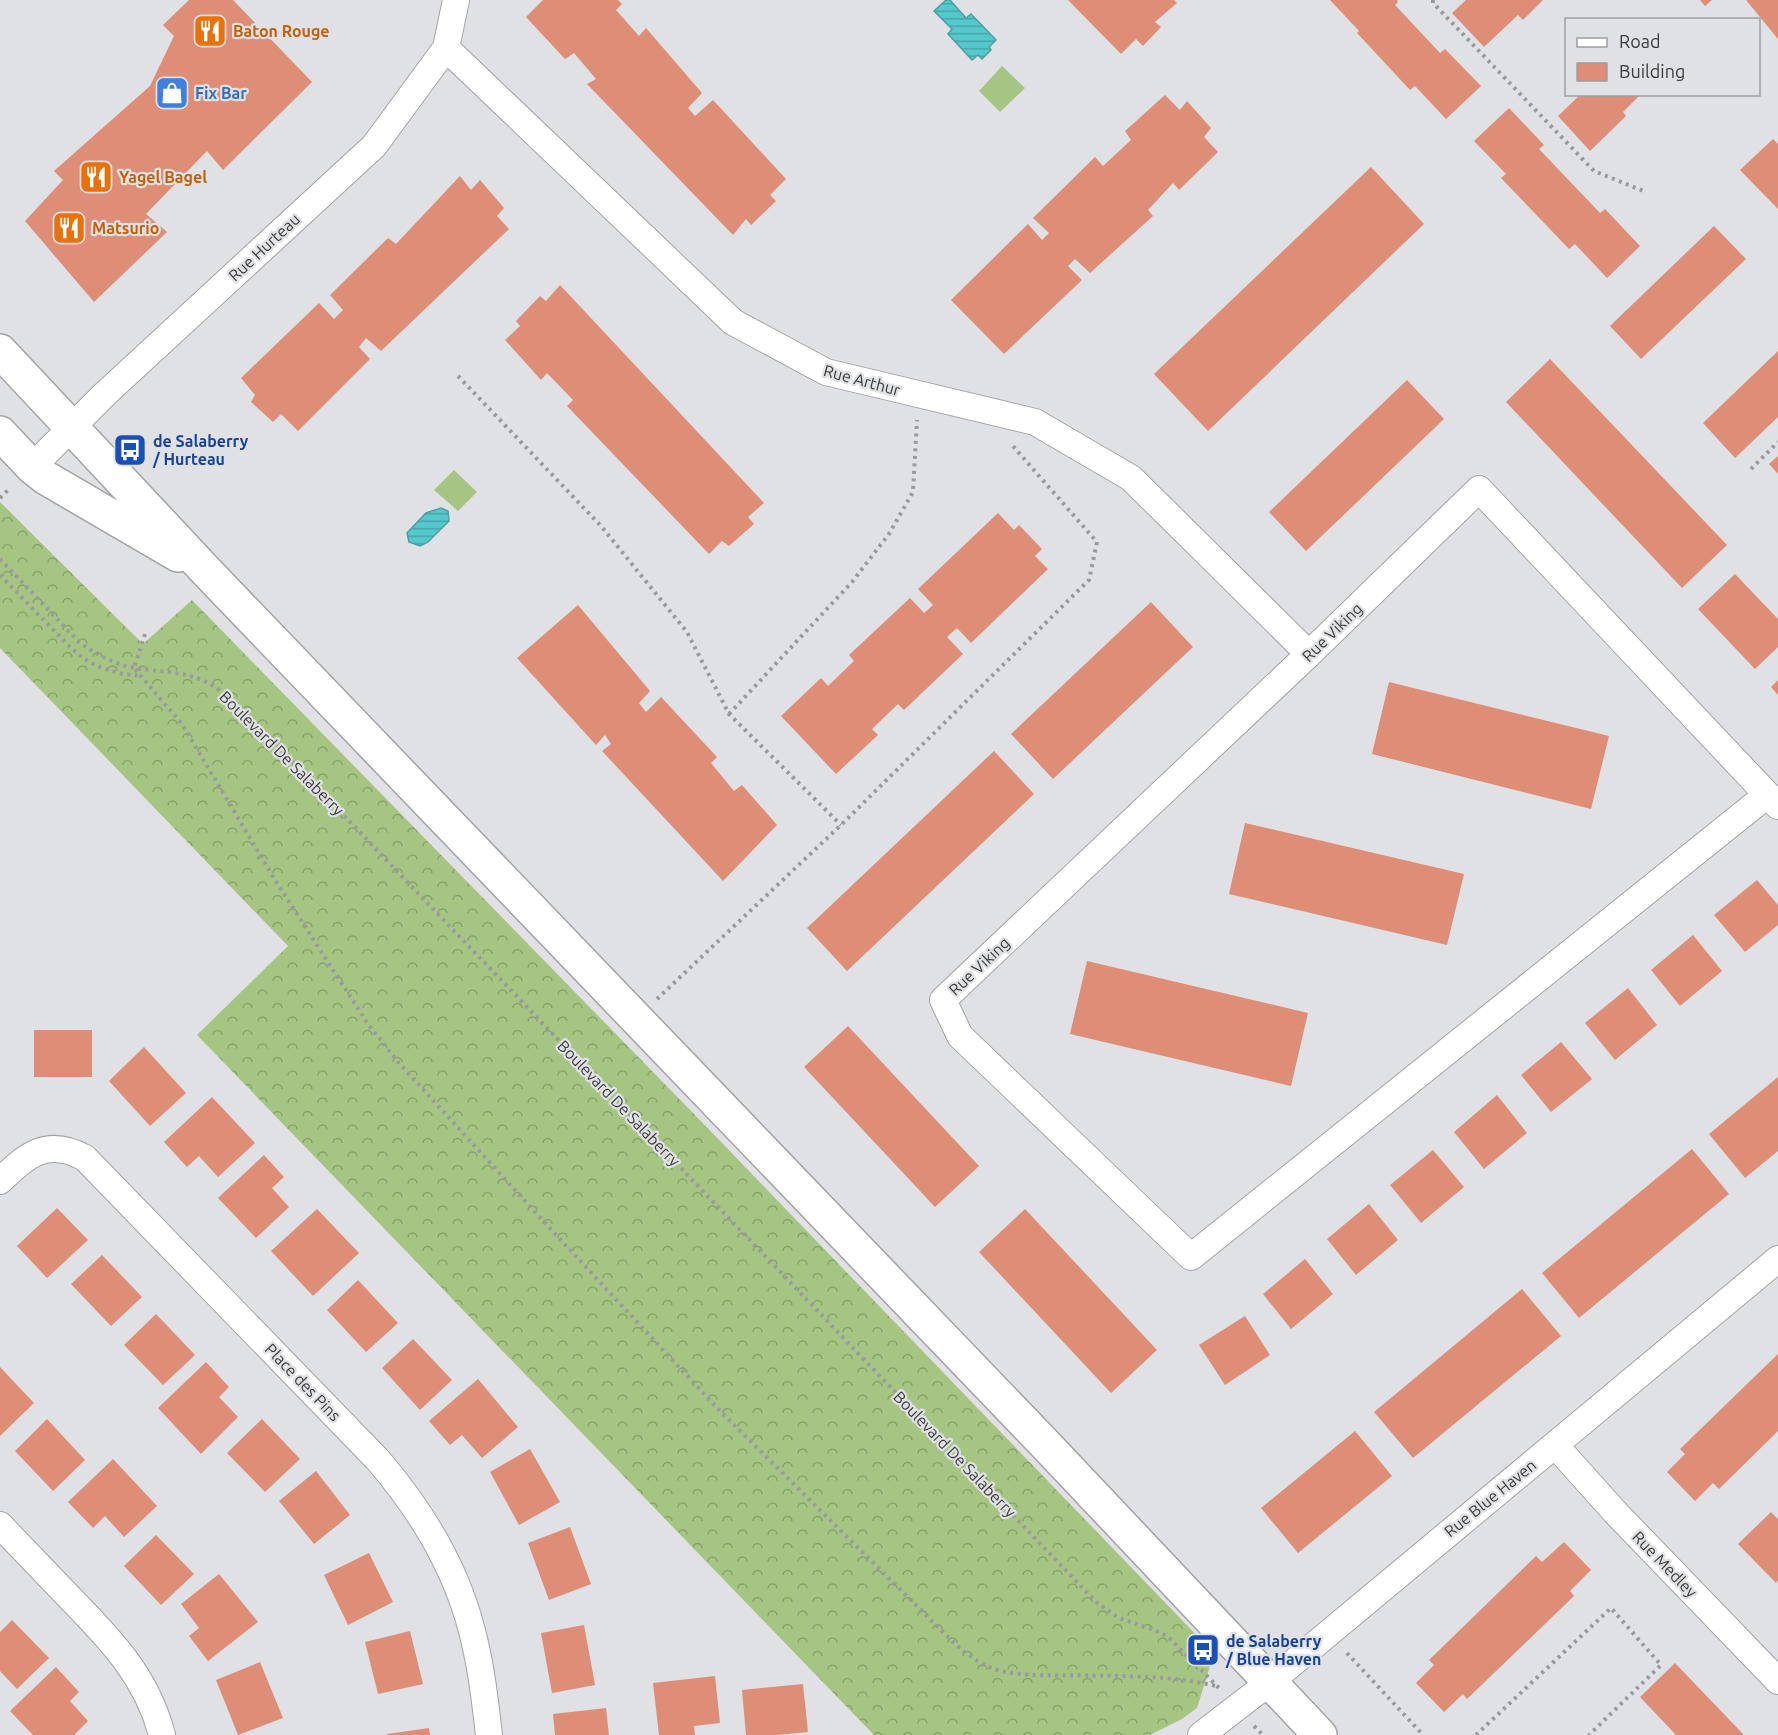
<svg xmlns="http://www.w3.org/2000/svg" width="1778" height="1735" font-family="Ubuntu,sans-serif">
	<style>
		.grass { fill: #a6c582 }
		.forest { fill: url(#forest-crowns) }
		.water { fill: url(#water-rules); stroke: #4c9ea2; stroke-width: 1.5 }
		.building { fill: #de8d76 }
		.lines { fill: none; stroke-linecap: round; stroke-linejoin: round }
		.minor-casing { stroke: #a2a3a6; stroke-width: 28 }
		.tertiary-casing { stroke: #a2a3a6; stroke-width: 36 }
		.path { stroke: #999a9d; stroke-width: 4; stroke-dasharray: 3 4.5; stroke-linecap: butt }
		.minor { stroke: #fff; stroke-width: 26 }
		.tertiary { stroke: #fff; stroke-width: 33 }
		.labels { text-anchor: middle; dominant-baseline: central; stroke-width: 4.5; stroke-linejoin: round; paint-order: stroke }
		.food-label { font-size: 16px; font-weight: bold; fill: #c56008; stroke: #e0e1e5; text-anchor: start }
		.shop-label { font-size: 16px; font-weight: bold; fill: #366cbe; stroke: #e0e1e5; text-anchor: start }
		.street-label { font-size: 16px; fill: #3a3b3c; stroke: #e0e1e5 }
		.transit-label { font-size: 16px; font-weight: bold; fill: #164399; stroke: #e0e1e5; text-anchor: start }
	</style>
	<defs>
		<pattern id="forest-crowns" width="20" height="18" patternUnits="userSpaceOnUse" patternTransform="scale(1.5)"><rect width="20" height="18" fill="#a6c582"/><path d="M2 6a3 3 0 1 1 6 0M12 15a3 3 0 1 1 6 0" fill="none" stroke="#88a16c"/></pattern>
		<pattern id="water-rules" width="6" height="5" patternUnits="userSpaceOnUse" patternTransform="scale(1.5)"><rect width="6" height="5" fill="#54c9cd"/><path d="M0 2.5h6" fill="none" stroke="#47a4a8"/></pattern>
	</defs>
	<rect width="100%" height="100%" fill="#e0e1e5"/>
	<!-- grass -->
	<path class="grass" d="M1002 66 1025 88 1000 112 979 91Z
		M454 470 477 492 458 511 434 490Z"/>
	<!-- forest -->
	<path class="forest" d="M0 502 143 644 192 600 694 1114 1207 1646 1210 1666 1197 1708 1182 1719 1150 1735H874L197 1035 288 946 0 648Z"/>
	<!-- water -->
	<path class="water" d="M946 0H950L966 18 971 14 996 40 989 47 991 50 982 59 978 55 972 60 948 34 952 29 934 11Z
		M441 508 448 511 449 521 428 542 420 546 409 542 407 533 426 513Z"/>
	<!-- building -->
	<path class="building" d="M189 0H233L312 82 223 170 207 151 146 214 167 232 94 302 25 221 63 180 54 171 150 86 174 36 163 25Z
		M543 0H618L622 4 616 10 639 36 646 28 702 93 688 108 695 116 713 100 786 179 770 195 776 201 751 225 746 219 733 235 587 84 596 79 574 53 565 59 526 17Z
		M1068 0H1174L1177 3 1155 22 1161 27 1143 46 1136 39 1121 54Z
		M1330 0H1397L1398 2 1395 5 1440 53 1445 49 1481 86 1446 119 1415 86 1410 90 1357 33 1359 31Z
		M1466 0H1543L1523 20 1518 15 1484 47 1452 13Z
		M1700 0H1712L1705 6Z
		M1746 0H1778V39Z
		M1581 94H1641L1623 112 1626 116 1590 151 1558 116Z
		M1165 95 1180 110 1187 101 1211 128 1204 137 1218 152 1179 190 1173 183 1148 210 1153 216 1090 273 1075 259 1068 266 1082 280 1004 354 951 300 1028 224 1042 240 1049 233 1033 218 1095 157 1103 166 1131 140 1125 131Z
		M1509 108 1544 145 1539 149 1600 213 1605 209 1640 246 1607 278 1575 244 1569 249 1501 178 1506 174 1474 141Z
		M1773 139 1778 144V209L1740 170Z
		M1371 167 1424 224 1208 431 1154 374Z
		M460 176 471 190 480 180 504 208 497 216 509 229 381 351 366 338 359 347 370 359 298 431 281 414 273 422 251 402 255 395 241 378 319 303 334 319 343 310 330 295 388 238 396 244Z
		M1714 226 1746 259 1641 359 1610 326Z
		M560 285 764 503 748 517 754 524 729 546 722 541 709 554 567 406 573 400 547 373 541 380 505 340 520 326 516 321 540 296 546 301Z
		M1778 351V417L1735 458 1703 423Z
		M1550 359 1727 545 1682 588 1506 402Z
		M1407 380 1444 419 1306 551 1269 512Z
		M1778 456V474L1769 464Z
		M998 513 1014 530 1019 525 1042 549 1035 556 1048 569 971 643 957 628 947 637 963 654 904 710 898 704 872 729 878 735 836 774 781 716 821 678 828 686 854 661 849 655 910 598 924 613 933 605 918 589Z
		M1735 574 1778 619V647L1755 669 1698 609Z
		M1151 602 1193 647 1053 779 1011 734Z
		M578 605 650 691 639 703 646 712 661 697 717 757 711 763 734 791 742 785 777 825 723 881 602 751 611 744 605 735 596 745 517 658Z
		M1778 680V695L1771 687Z
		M1389 682 1609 736 1591 809 1372 754Z
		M994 751 1034 794 847 971 807 928Z
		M1245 823 1464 874 1447 945 1229 894Z
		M1757 880 1778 905V925L1745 952 1714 915Z
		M1693 935 1722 971 1680 1006 1651 970Z
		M1087 961 1308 1013 1291 1086 1070 1034Z
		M1628 988 1657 1025 1615 1060 1585 1023Z
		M848 1026 979 1166 935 1207 804 1067Z
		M34 1030H92V1077H34Z
		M1561 1042 1592 1079 1551 1112 1521 1075Z
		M144 1047 186 1093 150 1126 109 1081Z
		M1778 1077V1151L1745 1178 1709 1134Z
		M1497 1095 1527 1133 1484 1169 1454 1132Z
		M212 1097 255 1143 218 1177 199 1156 187 1167 164 1142Z
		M1692 1149 1729 1194 1579 1318 1542 1273Z
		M1433 1150 1464 1187 1421 1223 1390 1185Z
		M264 1155 284 1177 272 1188 289 1207 256 1238 218 1198Z
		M1369 1204 1398 1240 1356 1275 1327 1239Z
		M57 1208 88 1240 47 1278 17 1246Z
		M317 1209 359 1253 313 1296 271 1251Z
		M1025 1209 1157 1350 1111 1393 979 1252Z
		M102 1255 142 1297 111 1326 71 1284Z
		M1305 1259 1333 1294 1291 1329 1263 1294Z
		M358 1280 398 1323 366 1352 327 1310Z
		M1522 1289 1561 1336 1413 1458 1374 1412Z
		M156 1314 195 1355 163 1385 124 1345Z
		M1245 1316 1270 1355 1225 1385 1199 1345Z
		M413 1339 452 1380 420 1410 382 1368Z
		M1778 1354V1431L1719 1489 1713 1483 1695 1501 1667 1472 1685 1454 1680 1449Z
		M206 1362 229 1387 219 1397 238 1417 201 1454 158 1408Z
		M0 1367 34 1403 0 1436Z
		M478 1379 518 1427 482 1458 462 1435 450 1445 429 1421Z
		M47 1419 85 1460 53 1491 15 1451Z
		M262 1419 300 1459 265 1492 227 1453Z
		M1355 1431 1392 1476 1298 1553 1261 1508Z
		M530 1449 560 1502 519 1525 490 1472Z
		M113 1459 157 1506 124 1537 105 1516 93 1528 68 1502Z
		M316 1471 350 1515 314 1544 279 1501Z
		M1771 1512 1778 1519V1580L1776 1583 1738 1544Z
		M570 1527 591 1584 549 1600 528 1543Z
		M156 1535 194 1574 161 1605 124 1566Z
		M1564 1542 1591 1570 1570 1591 1574 1596 1467 1699 1463 1694 1444 1712 1416 1683 1434 1665 1429 1660 1536 1556 1542 1562Z
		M369 1553 393 1602 348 1625 324 1575Z
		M219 1574 258 1622 208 1661 189 1636 199 1628 181 1604Z
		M12 1620 49 1658 17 1689 0 1671V1632Z
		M584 1625 595 1685 552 1693 541 1633Z
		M410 1631 423 1684 378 1694 365 1642Z
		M260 1662 283 1718 238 1735 216 1680Z
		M1675 1663 1744 1735H1676L1640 1697Z
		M56 1667 79 1692 70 1701 88 1721 74 1735H33L10 1711Z
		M715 1676 720 1723 694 1726 695 1735H659L653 1683Z
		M803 1684 808 1732 776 1735H746L742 1690Z
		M606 1708 609 1735H555L553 1714Z
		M429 1728 430 1735H387V1734Z"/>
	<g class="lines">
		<!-- minor casing -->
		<g class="minor-casing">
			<path id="minor" d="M446 48 733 322 826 372 1035 422 1131 478 1309 654
				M32 467 105 394 374 146 446 48 456 0
				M1767 795 1191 1257 960 1036 943 1000 1309 654 1479 489 1778 806
				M0 1181C27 1155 47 1137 85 1158L378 1460C420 1509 456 1568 472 1631 481 1665 485 1700 489 1735
				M1555 1445 1615 1512 1778 1681
				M0 1525C24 1550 47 1574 71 1599 111 1640 147 1677 162 1735
				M1201 1735 1270 1682 1778 1259"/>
		</g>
		<!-- tertiary casing -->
		<g class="tertiary-casing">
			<path id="tertiary" d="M0 351 208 573 1045 1444 1320 1735
				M0 433 32 467 46 478 178 555"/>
		</g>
		<!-- path -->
		<path class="path" d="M1433 0V3L1594 171 1646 192
			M458 376 601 526 687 632 729 714 841 825
			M1751 469 1778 442
			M0 498 10 488
			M0 559 79 642C96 654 114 664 134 668 159 672 186 671 208 683 219 689 229 698 239 706L1096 1602 1119 1618 1154 1630 1167 1636 1220 1689
			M0 575 70 647 83 658 97 666 118 673 140 676
			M145 634 134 668 182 724 275 880 368 1024 399 1063 557 1236 719 1410 931 1620C950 1639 969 1660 994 1669 1006 1673 1019 1674 1032 1675 1093 1677 1156 1672 1216 1686
			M729 714 852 582 889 534 913 492 917 420
			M657 999 841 825 1089 580 1097 542 1012 445
			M1347 1653 1423 1735
			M1254 1726 1263 1735
			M1476 1735 1611 1608 1661 1665 1589 1735"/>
		<!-- minor -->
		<use href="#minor" class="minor"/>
		<!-- tertiary -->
		<use href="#tertiary" class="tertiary"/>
	</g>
	<!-- icons -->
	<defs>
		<g id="restaurant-square" transform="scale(1.725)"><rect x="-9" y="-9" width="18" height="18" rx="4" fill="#e8710a" stroke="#e0e1e5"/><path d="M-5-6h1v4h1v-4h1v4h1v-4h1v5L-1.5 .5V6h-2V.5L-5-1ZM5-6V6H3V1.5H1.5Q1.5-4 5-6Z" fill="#fff"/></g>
		<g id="shop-square" transform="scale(1.725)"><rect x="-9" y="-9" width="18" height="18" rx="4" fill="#3f7fe0" stroke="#e0e1e5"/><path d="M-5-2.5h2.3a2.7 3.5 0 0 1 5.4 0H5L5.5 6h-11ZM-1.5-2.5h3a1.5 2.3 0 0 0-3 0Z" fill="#fff"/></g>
		<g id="bus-square" transform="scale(1.725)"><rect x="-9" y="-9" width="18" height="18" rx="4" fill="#1a4fb4" stroke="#e0e1e5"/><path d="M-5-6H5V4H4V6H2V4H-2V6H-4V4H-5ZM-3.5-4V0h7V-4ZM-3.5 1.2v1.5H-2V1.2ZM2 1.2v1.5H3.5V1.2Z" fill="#fff"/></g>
	</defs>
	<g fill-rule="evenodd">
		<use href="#restaurant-square" x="210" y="31"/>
		<use href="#shop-square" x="172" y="93"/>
		<use href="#restaurant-square" x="96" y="177"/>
		<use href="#restaurant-square" x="69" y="228"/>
		<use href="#bus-square" x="130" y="450"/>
		<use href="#bus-square" x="1203" y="1650"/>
	</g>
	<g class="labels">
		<!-- food labels -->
		<g class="food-label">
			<text x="233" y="31">Baton Rouge</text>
			<text x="119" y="177">Yagel Bagel</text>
			<text x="92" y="228">Matsurio</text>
		</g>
		<!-- shop labels -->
		<g class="shop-label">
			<text x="195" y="93">Fix Bar</text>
		</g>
		<!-- street labels -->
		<g class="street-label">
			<text transform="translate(264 247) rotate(-43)">Rue Hurteau</text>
			<text transform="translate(862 380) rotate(15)">Rue Arthur</text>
			<text transform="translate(1332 632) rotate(-44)">Rue Viking</text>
			<text transform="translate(282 753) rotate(45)">Boulevard De Salaberry</text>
			<text transform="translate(979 966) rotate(-43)">Rue Viking</text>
			<text transform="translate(619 1103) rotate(46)">Boulevard De Salaberry</text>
			<text transform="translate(303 1382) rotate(46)">Place des Pins</text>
			<text transform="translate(955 1454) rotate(46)">Boulevard De Salaberry</text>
			<text transform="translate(1490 1498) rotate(-39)">Rue Blue Haven</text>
			<text transform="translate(1665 1564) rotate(46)">Rue Medley</text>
		</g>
		<!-- transit labels -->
		<g class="transit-label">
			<text x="153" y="441">de Salaberry<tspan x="153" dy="18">/ Hurteau</tspan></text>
			<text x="1226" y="1641">de Salaberry<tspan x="1226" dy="18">/ Blue Haven</tspan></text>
		</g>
	</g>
	<!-- legend -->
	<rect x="1565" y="18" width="195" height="78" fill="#e0e1e5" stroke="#9e9fa1" stroke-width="1.5"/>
	<rect x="1577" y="38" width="30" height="9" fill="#ffffff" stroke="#9e9fa1" stroke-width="1.5"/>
	<text x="1619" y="48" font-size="18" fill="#3a3b3c">Road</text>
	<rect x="1577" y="63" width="30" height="18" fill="#de8d76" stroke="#9e9fa1" stroke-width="1.5"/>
	<text x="1619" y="78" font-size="18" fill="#3a3b3c">Building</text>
</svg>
